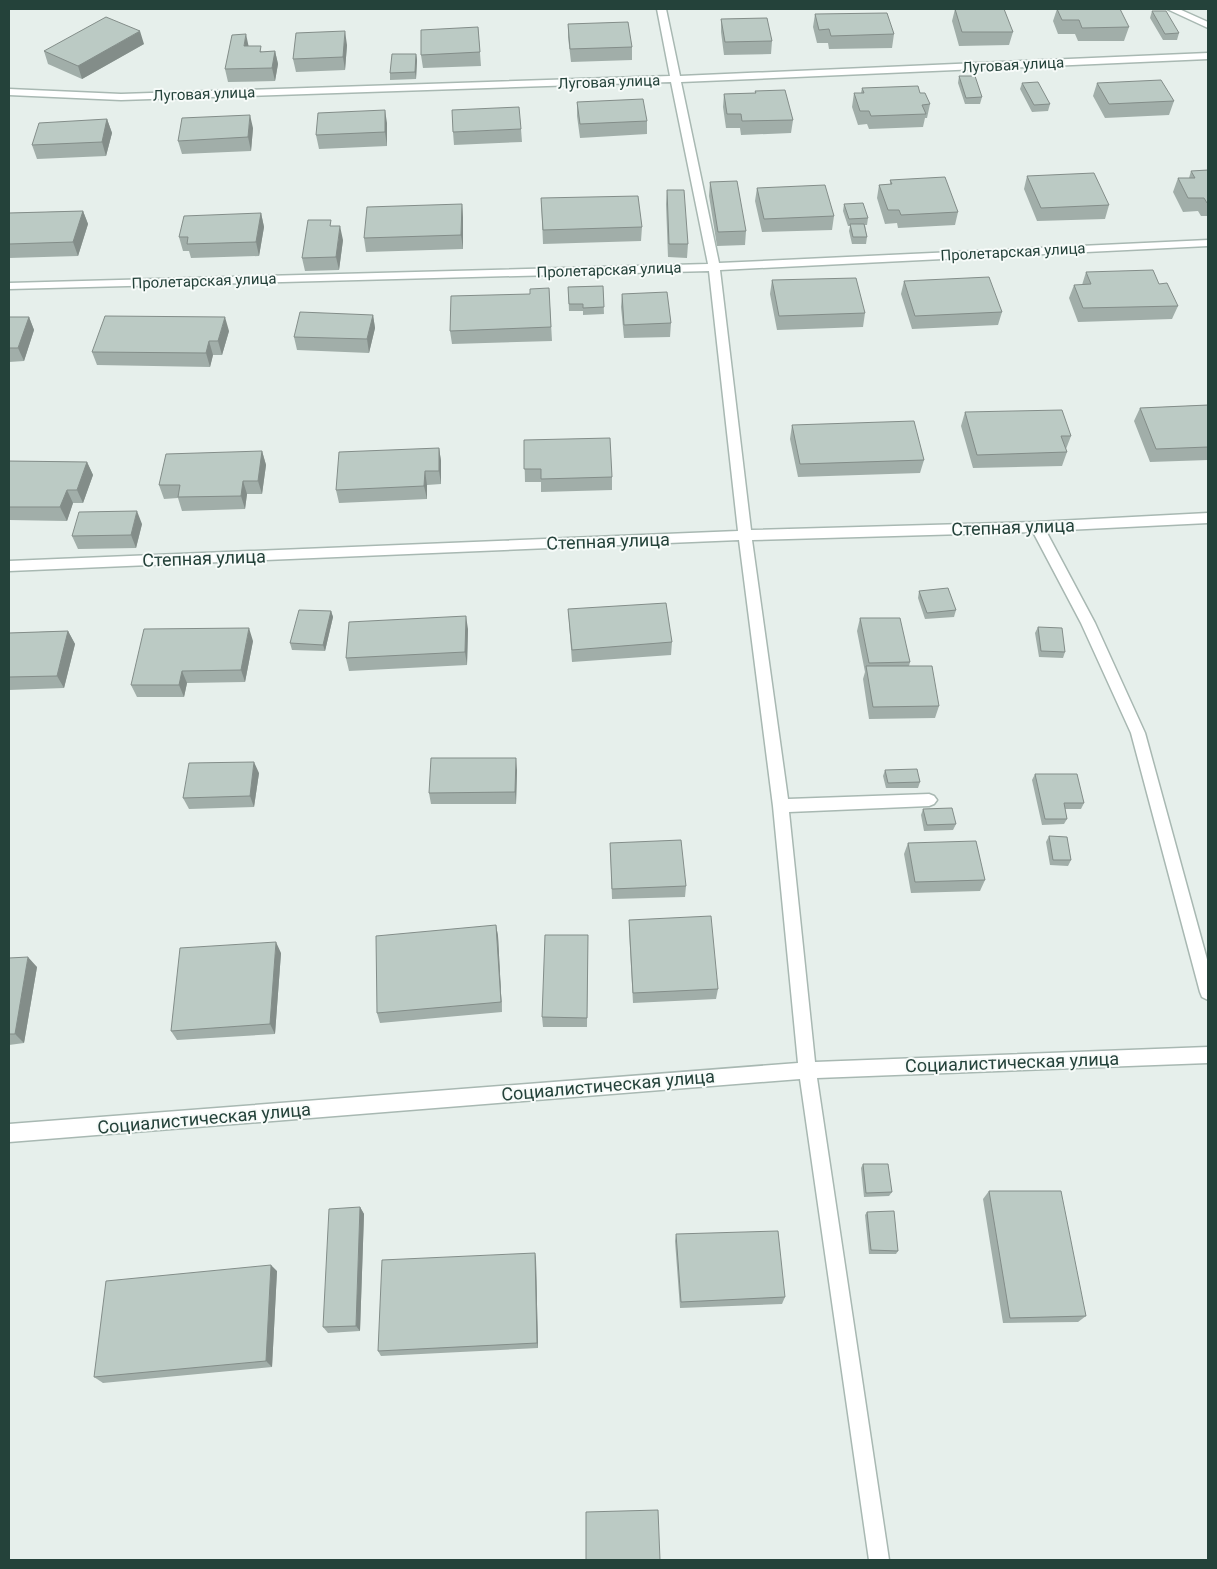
<svg xmlns="http://www.w3.org/2000/svg" width="1217" height="1569" font-family="Roboto,sans-serif">
	<style>
		.lines { fill: none; stroke-linecap: round; stroke-linejoin: round }
		.minor-casing { stroke: #a8b8b2; stroke-width: 3 }
		.minor { fill: #fff; fill-rule: evenodd }
		.wall { fill: #a1aea9 }
		.shaded-wall { fill: #838d89 }
		.building { fill: #bbcac4; stroke: #838d89 }
		.labels { text-anchor: middle; dominant-baseline: central; stroke-width: 4; stroke-linejoin: round; paint-order: stroke }
		.far-street-label { font-size: 15px; fill: #24423a; stroke: #f7fbf9 }
		.street-label { font-size: 18px; fill: #24423a; stroke: #f7fbf9 }
	</style>
	<rect width="100%" height="100%" fill="#e6efeb"/>
	<g class="lines">
		<!-- minor casing -->
		<g class="minor-casing">
			<path id="minor" d="M657 9H666L680 76 1208 53V59L681 82 719 263 1208 240V246L720 270 751 530 1037 522 1208 513V523L1046 531 1095 623 1145 733 1208 963V1000L1202 997 1200 992 1131 733 1081 623 1033 532 752 540 788 799 929 794 934 796 937 800 934 804 929 806 789 812 815 1062 1208 1047V1063L817 1078 889 1560H869L800 1079 9 1142V1124L798 1063 773 806 739 540 9 571V561L738 531 709 271 9 289V283L708 264 671 82 121 100 9 95V89L121 94 670 76Z
				M1167 9H1179L1208 22V28Z"/>
		</g>
		<!-- minor -->
		<use href="#minor" class="minor"/>
	</g>
	<!-- wall -->
	<path class="wall" d="M955 9 1013 32 1009 45 959 46 952 21Z
		M1057 9 1129 27 1124 41H1078L1075 34H1058L1053 21Z
		M1152 11 1179 33 1177 40H1163L1150 18Z
		M815 14 894 34 892 48 829 49 828 43H817L813 27Z
		M721 19 772 41 771 54 724 55 721 32Z
		M568 24 632 47V60L571 62 568 37Z
		M478 27 481 66 423 68 421 55Z
		M144 44 82 79 48 64 44 51Z
		M347 45 345 70 296 72 293 59Z
		M249 46 263 52 275 51 278 64 275 81 228 82 225 69Z
		M416 54 417 60 416 79 390 80V73Z
		M959 76 982 97 980 104H965L958 83Z
		M1022 83 1050 104 1048 111 1032 112 1020 89Z
		M1097 83 1174 101 1169 115 1105 118 1093 96Z
		M862 88 920 93 930 104 927 118H925L923 127 869 129 867 124 858 125 852 107 854 93H861Z
		M755 91 793 120 791 133 741 135 740 128H726L723 107 724 94 755 93Z
		M577 102 647 121V134L580 138 577 116Z
		M107 119 112 133 106 156 37 159 32 145Z
		M387 123V146L319 149 316 135Z
		M253 128 251 151 182 154 178 141Z
		M521 129 522 142 454 145 453 132Z
		M1208 170V216H1201L1198 211 1183 212 1173 192 1178 178H1189L1191 171Z
		M1027 176 1109 205 1105 219 1037 221 1024 189Z
		M890 180 958 212 955 225 898 228 897 223 885 224 877 198 879 185 890 184Z
		M710 182 746 231 745 245 717 246 709 196Z
		M757 188 834 216 832 230 762 232 755 201Z
		M667 190 688 244 687 258 668 257 666 204Z
		M541 198 642 227 641 241 543 244Z
		M462 204 463 218V249L366 252 364 238Z
		M844 204 868 218 867 225H865L867 237 866 244H852L849 231 850 226H848L843 211Z
		M83 211 88 224 78 256 9 258V213Z
		M261 213 264 227 259 256 191 258 189 251H183L179 237Z
		M343 240 339 270 305 271 302 258Z
		M1086 272 1159 284 1178 306 1172 319 1078 322 1069 298 1074 285H1082Z
		M772 280 865 313 863 327 777 330 770 294Z
		M904 281 1002 312 998 325 912 329 901 294Z
		M603 286 604 314 583 315V311H569L568 287Z
		M549 288 552 341 452 344 450 331 530 294Z
		M622 294 671 323 670 337 624 338 621 307Z
		M373 315 375 328 369 353 297 350 294 337Z
		M9 317H29L34 330 24 361 9 362Z
		M229 331 222 355H213L210 367 97 365 92 352Z
		M1208 405V460L1150 462 1134 421 1140 408Z
		M965 412 1071 436 1066 449 1067 452 1062 466 973 468 961 426Z
		M792 425 924 460 920 473 798 477 790 439Z
		M524 440 612 477V490L541 492V482H525Z
		M439 448 441 461V484L427 485V499L339 503 336 490Z
		M262 451 266 465 262 494H247L245 509 182 511 178 498 164 499 159 485Z
		M9 461 87 462 93 475 83 503H73L67 521 9 520Z
		M142 524 136 548 78 549 72 536Z
		M919 591 956 610 954 617 925 619 918 598Z
		M568 609 672 642 671 655 572 662Z
		M331 611 333 617 325 651 292 650 290 643Z
		M860 618 910 662 909 666 939 706 935 718 869 719 863 679 865 672 857 631Z
		M1038 627 1065 652 1063 658 1039 657 1035 633Z
		M468 629 467 665 349 671 346 658Z
		M68 631 75 644 64 688 9 690V633Z
		M253 641 245 682 187 683 184 697H137L131 685Z
		M517 770 516 804H431L429 793Z
		M885 770 920 782 918 788H886L883 776Z
		M259 773 254 807 189 809 183 798Z
		M1035 774 1084 803 1081 809H1065L1067 819 1064 824 1042 825 1032 780Z
		M923 809 956 824 953 830 924 831 921 815Z
		M1049 836 1071 860 1068 866 1050 865 1046 842Z
		M610 843 686 886 685 897 612 899Z
		M908 843 985 880 980 891 911 893 904 854Z
		M629 920 718 989 716 999 633 1003 629 930Z
		M496 925 498 936 502 1012 380 1023 377 1013Z
		M588 935 587 1027H543L542 1017Z
		M281 953 275 1034 177 1040 171 1031Z
		M9 958 37 967 24 1043 9 1045Z
		M863 1164 892 1192 889 1196 864 1197 861 1168Z
		M989 1191 1086 1316 1078 1322 1003 1323 983 1199Z
		M360 1207 364 1214 360 1331 328 1333 323 1327Z
		M867 1212 898 1251 896 1254H869L865 1215Z
		M676 1234 785 1297 782 1304 680 1308 675 1241Z
		M535 1253 536 1260 538 1348 381 1356 378 1351Z
		M277 1271 272 1367 103 1383 94 1377Z"/>
	<!-- shaded-wall -->
	<path class="shaded-wall" d="M140 31 144 44 82 79 78 66Z
		M345 31 347 45 345 70 343 57Z
		M246 34 249 48 244 46Z
		M275 51 278 64 275 81 272 68Z
		M416 54 417 60 416 79 415 72Z
		M385 110 387 123V146L385 132Z
		M250 115 253 128 251 151 248 137Z
		M107 119 112 133 106 156 102 142Z
		M462 204 463 218V249L461 235Z
		M83 211 88 224 78 256 73 242Z
		M261 213 264 227 259 256 256 242Z
		M340 226 343 240 339 270 336 257Z
		M373 315 375 328 369 353 367 339Z
		M29 317 34 330 24 361 18 348Z
		M225 317 229 331 222 355 218 341Z
		M209 341 213 355 210 367 206 353Z
		M439 448 441 461V484L439 471Z
		M262 451 266 465 262 494 258 481Z
		M87 462 93 475 83 503 77 490Z
		M425 471 427 485V499L424 486Z
		M243 481 247 494 245 509 241 496Z
		M67 490 73 503 67 521 60 507Z
		M137 511 142 524 136 548 131 535Z
		M331 611 333 617 325 651 323 645Z
		M466 616 468 629 467 665 465 652Z
		M249 628 253 641 245 682 241 670Z
		M68 631 75 644 64 688 57 676Z
		M182 671 187 683 184 697 179 685Z
		M516 758 517 770 516 804 515 792Z
		M254 762 259 773 254 807 250 796Z
		M496 925 498 936 502 1012 501 1002Z
		M276 942 281 953 275 1034 270 1024Z
		M28 957 37 967 24 1043 15 1034Z
		M360 1207 364 1214 360 1331 356 1326Z
		M535 1253 536 1260 538 1348 537 1343Z
		M271 1265 277 1271 272 1367 266 1361Z"/>
	<!-- building -->
	<path class="building" d="M955 9H1004L1013 32H962Z
		M1057 9H1120L1129 27 1082 28 1079 20H1062Z
		M1152 11H1166L1179 33 1165 34Z
		M887 13 894 34 831 36 829 29 819 30 815 14Z
		M106 17 140 31 78 66 44 51Z
		M767 18 772 41 725 42 721 19Z
		M628 22 632 47 570 49 568 24Z
		M478 27 480 52 421 55V30Z
		M345 31 343 57 293 59 296 33Z
		M246 34 244 46H261L260 52 275 51 272 68 225 69 232 35Z
		M392 54H416L415 72 390 73Z
		M959 76H975L982 97 966 98Z
		M1161 80 1174 101 1109 104 1097 83Z
		M1038 82 1050 104 1034 105 1022 83Z
		M918 86 920 93H925L930 104 922 105 926 114 871 116 869 111H860L854 93H864L862 88Z
		M785 90 793 120 742 121 741 114H727L724 94 756 93 755 91Z
		M643 99 647 121 580 124 577 102Z
		M519 107 521 129 453 132 452 110Z
		M385 110V132L316 135 318 113Z
		M250 115 248 137 178 141 182 118Z
		M107 119 102 142 32 145 39 123Z
		M1208 170V203H1207L1204 198H1188L1178 178H1195L1191 171Z
		M1094 173 1109 205 1041 208 1027 176Z
		M945 177 958 212 901 215 899 210H888L879 185 892 184 890 180Z
		M737 181 746 231 718 232 710 182Z
		M825 185 834 216 764 219 757 188Z
		M667 190H684L688 244H669Z
		M638 196 642 227 543 230 541 198Z
		M863 203 868 218 849 219 844 204Z
		M462 204 461 235 364 238 367 207Z
		M83 211 73 242 9 244V213Z
		M261 213 256 242 187 244 188 237H179L184 216Z
		M308 220H331L330 226H340L336 257 302 258Z
		M850 224H864L867 237H853Z
		M1153 270 1159 284 1167 283 1178 306 1083 308 1074 285 1091 284 1086 272Z
		M989 277 1002 312 915 316 904 281Z
		M856 278 865 313 779 316 772 280Z
		M603 286 604 307 583 308V304H569L568 287Z
		M549 288 551 327 450 331 451 296 530 294V289Z
		M667 292 671 323 624 325 622 294Z
		M300 312 373 315 367 339 294 337Z
		M105 316 225 317 218 341H209L206 353 92 352Z
		M9 317H29L18 348H9Z
		M1208 405V447L1156 449 1140 408Z
		M1062 410 1071 436H1061L1067 452 977 455 965 412Z
		M914 421 924 460 800 464 792 425Z
		M610 438 612 477 541 479V469H524V440Z
		M439 448V471H425L424 486 336 490 339 452Z
		M262 451 258 481H243L241 496 178 497 180 485H159L166 454Z
		M9 461 87 462 77 490H67L60 507H9Z
		M137 511 131 535 72 536 79 512Z
		M948 588 956 610 927 613 919 591Z
		M666 603 672 642 572 650 568 609Z
		M299 610 331 611 323 645 290 643Z
		M466 616 465 652 346 658 349 622Z
		M860 618H900L910 662 869 663Z
		M1038 627 1062 628 1065 652 1041 651Z
		M249 628 241 670 182 671 179 685H131L144 629Z
		M68 631 57 676 9 677V633Z
		M866 666H932L939 706 873 707Z
		M431 758H516L515 792 429 793Z
		M254 762 250 796 183 798 189 763Z
		M917 769 920 782 888 783 885 770Z
		M1035 774H1077L1084 803H1064L1067 819H1045Z
		M952 808 956 824 927 825 923 809Z
		M1049 836 1067 837 1071 860H1053Z
		M681 840 686 886 612 889 610 843Z
		M976 841 985 880 915 882 908 843Z
		M711 916 718 989 633 993 629 920Z
		M496 925 501 1002 377 1013 376 936Z
		M545 935H588L587 1018 542 1017Z
		M276 942 270 1024 171 1031 180 948Z
		M28 957 15 1034H9V958Z
		M863 1164H888L892 1192 866 1193Z
		M989 1191H1061L1086 1316 1010 1318Z
		M360 1207 356 1326 323 1327 329 1209Z
		M894 1211 898 1251 871 1250 867 1212Z
		M778 1231 785 1297 681 1302 676 1234Z
		M535 1253 537 1343 378 1351 382 1260Z
		M271 1265 266 1361 94 1377 106 1281Z
		M658 1510 660 1560H586V1512Z"/>
	<g class="labels">
		<!-- far-street labels -->
		<g class="far-street-label">
			<text transform="translate(1013 65) rotate(-3)">Луговая улица</text>
			<text transform="translate(609 82) rotate(-2)">Луговая улица</text>
			<text transform="translate(204 94) rotate(-2)">Луговая улица</text>
			<text transform="translate(1013 252) rotate(-3)">Пролетарская улица</text>
			<text transform="translate(609 270) rotate(-2)">Пролетарская улица</text>
			<text transform="translate(204 281) rotate(-2)">Пролетарская улица</text>
		</g>
		<!-- street labels -->
		<g class="street-label">
			<text transform="translate(1013 527) rotate(-2)">Степная улица</text>
			<text transform="translate(608 541) rotate(-2)">Степная улица</text>
			<text transform="translate(204 558) rotate(-2)">Степная улица</text>
			<text transform="translate(1012 1062) rotate(-2)">Социалистическая улица</text>
			<text transform="translate(608 1085) rotate(-5)">Социалистическая улица</text>
			<text transform="translate(204 1118) rotate(-5)">Социалистическая улица</text>
		</g>
	</g>
	<!-- border -->
	<rect width="1217" height="1569" fill="none" stroke="#24423a" stroke-width="20"/>
</svg>
